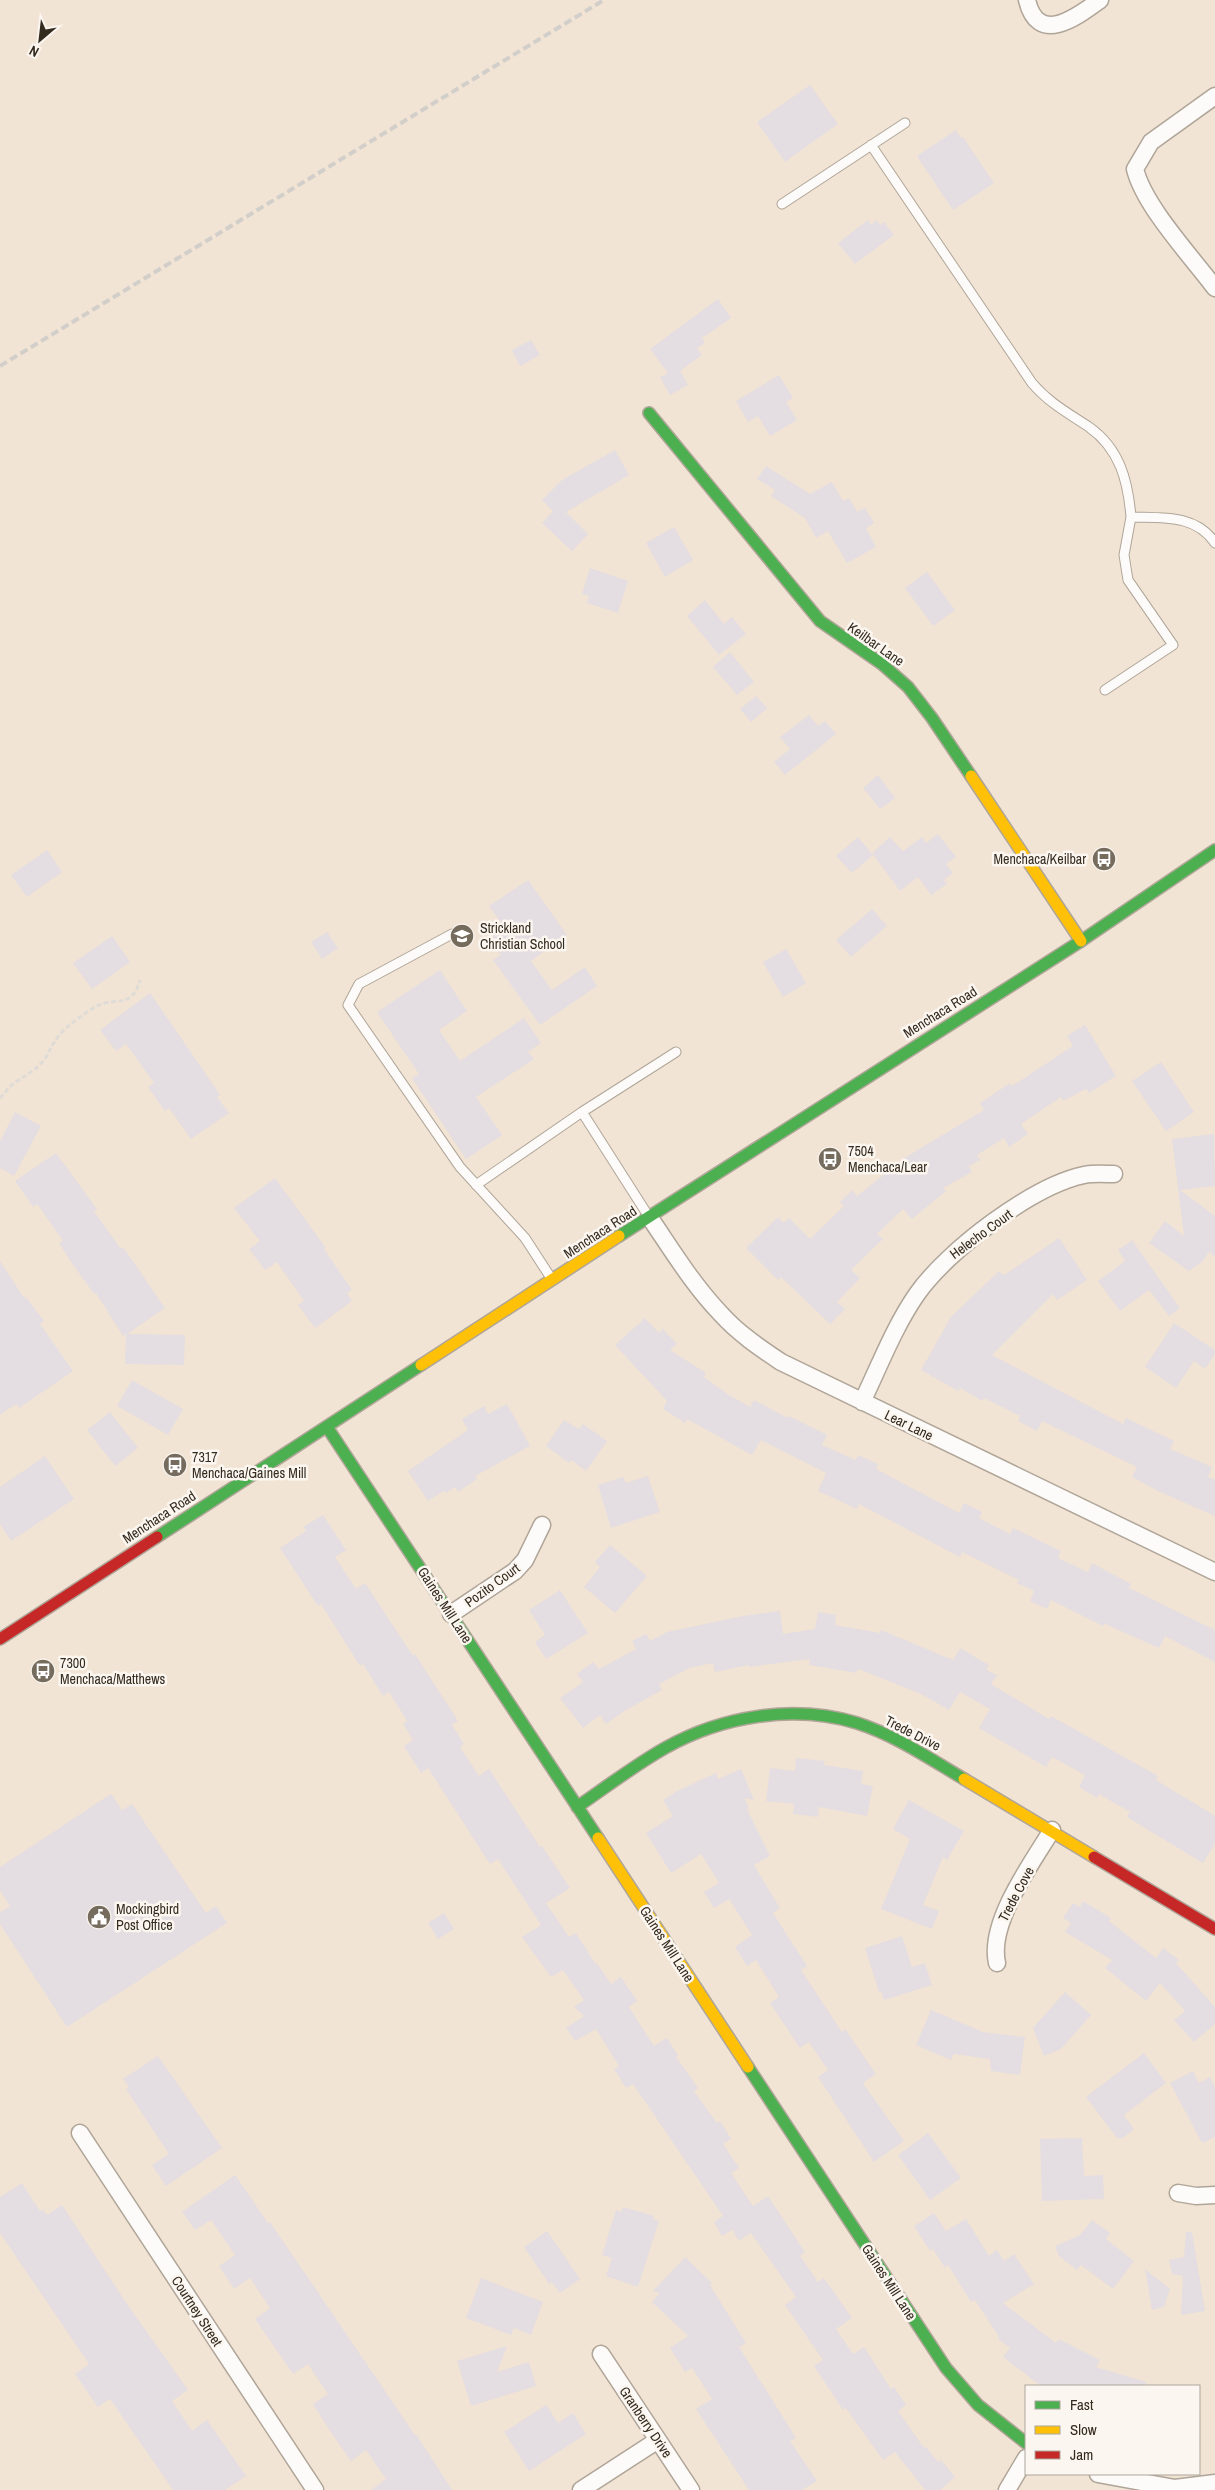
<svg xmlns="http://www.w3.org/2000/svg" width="1215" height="2490" font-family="'Archivo Narrow',sans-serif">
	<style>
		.building { fill: #e4dde1 }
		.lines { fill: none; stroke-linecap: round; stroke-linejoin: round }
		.lane-casing { stroke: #afa598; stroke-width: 11 }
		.street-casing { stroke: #afa598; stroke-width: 19 }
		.fast-casing { stroke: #afa598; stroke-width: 14 }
		.slow-casing { stroke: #afa598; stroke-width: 14 }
		.jam-casing { stroke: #afa598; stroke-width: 14 }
		.path { stroke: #dfdbd6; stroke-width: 3; stroke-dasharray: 5 2.5; stroke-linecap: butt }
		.lane { stroke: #fdfbf9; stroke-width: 9 }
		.street { stroke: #fdfbf9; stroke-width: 16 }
		.fast { stroke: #4caf50; stroke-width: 11 }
		.slow { stroke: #ffc107; stroke-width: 11 }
		.jam { stroke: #c62828; stroke-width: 11 }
		.rail { stroke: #d2ceca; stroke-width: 4; stroke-dasharray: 8 4; stroke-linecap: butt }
		.labels { text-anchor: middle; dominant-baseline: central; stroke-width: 5; stroke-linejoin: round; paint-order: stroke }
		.street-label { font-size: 14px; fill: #342b1f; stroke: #fbf6f0 }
		.poi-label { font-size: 14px; fill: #342b1f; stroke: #fbf6f0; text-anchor: start }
	</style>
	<rect width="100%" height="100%" fill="#f2e4d4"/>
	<!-- building -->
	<path class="building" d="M810 85 838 124 785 162 757 122Z
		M956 130 961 138 963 137 994 183 953 210 917 156Z
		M868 220 871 225 877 220 880 225 884 222 894 235 855 264 838 243Z
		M718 299 731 318 702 338 705 343 697 348 702 355 680 371 688 385 670 395 660 377 668 373 650 349Z
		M531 340 540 355 520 366 512 350Z
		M779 375 793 398 786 402 797 420 770 436 758 416 748 422 736 401Z
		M615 450 629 475 566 512 588 534 572 551 542 523 553 511 542 500 562 480Z
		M766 466 810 494 832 482 843 501 849 498 857 512 865 508 874 523 866 528 876 547 847 563 828 531 816 538 805 518 771 496 775 490 757 479Z
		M674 527 693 560 665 577 646 543Z
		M590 568 628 581 618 613 587 603 589 596 582 594Z
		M927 572 955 610 933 626 905 588Z
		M705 600 724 624 732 617 746 634 719 655 687 616Z
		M730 652 754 682 737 695 713 667Z
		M756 696 767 708 751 722 740 709Z
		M809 715 818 726 825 721 836 734 785 775 774 762 790 749 780 737Z
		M878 775 895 798 880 809 863 788Z
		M938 834 956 857 946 864 953 873 944 880 947 884 931 895 918 877 900 891 872 853 890 837 903 851 922 837 926 843Z
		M858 837 873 855 852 873 836 856Z
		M47 850 62 872 27 897 11 875Z
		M528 880 567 935 531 961 552 990 585 967 597 986 540 1025 493 960 501 955 498 951 500 949 494 941 492 930 501 923 489 906Z
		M872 909 887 926 851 957 836 940Z
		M327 932 338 948 322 959 311 942Z
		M112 936 130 962 92 989 73 963Z
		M786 949 806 983 783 997 763 962Z
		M440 970 467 1011 439 1030 460 1061 524 1018 541 1043 528 1052 534 1059 476 1097 502 1135 466 1159 412 1078 419 1074 377 1012Z
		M150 993 210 1080 220 1095 217 1097 229 1113 191 1139 169 1108 165 1111 148 1087 154 1083 126 1044 116 1051 100 1030Z
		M1085 1025 1116 1076 1089 1093 1086 1089 1063 1101 1061 1097 1021 1124 1028 1134 1009 1147 1004 1138 977 1155 980 1160 969 1166 972 1172 943 1188 946 1191 912 1219 903 1209 877 1234 883 1239 851 1270 860 1278 837 1302 845 1309 830 1324 781 1277 778 1280 746 1248 778 1217 784 1223 789 1218 810 1239 844 1206 840 1202 852 1190 857 1196 906 1157 984 1110 980 1103 1010 1083 1012 1086 1073 1046 1067 1036Z
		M1161 1062 1194 1112 1166 1131 1132 1081Z
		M15 1112 41 1126 14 1176 0 1168V1141Z
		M1214 1134 1215 1186 1180 1190 1215 1216V1257L1209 1252 1202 1262 1189 1271 1149 1243 1165 1221 1184 1236 1172 1139Z
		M56 1153 97 1209 94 1211 121 1249 123 1247 165 1308 127 1334 185 1335 184 1365 125 1364 126 1334 123 1336 96 1293 94 1294 69 1259 59 1243 63 1241 37 1204 33 1207 15 1181Z
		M275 1178 326 1248 324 1249 352 1290 347 1293 352 1301 315 1328 298 1305 304 1301 277 1262 265 1270 249 1249 260 1241 234 1208Z
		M1059 1238 1087 1280 1057 1300 1053 1294 992 1355 1123 1424 1126 1418 1174 1441 1170 1449 1212 1467 1208 1477 1215 1480V1516L1158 1491 1132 1477 1137 1467 1042 1421 1037 1431 1018 1421 1020 1416 984 1398 982 1401 960 1388 958 1391 921 1370 951 1317 999 1271 1004 1275Z
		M1132 1240 1180 1308 1169 1316 1149 1290 1120 1311 1098 1281 1125 1261 1118 1250Z
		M0 1261 24 1298 26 1297 44 1321 40 1324 73 1371 19 1408 16 1404 0 1415Z
		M645 1318 659 1333 663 1329 677 1344 670 1350 706 1373 704 1377 729 1395 750 1407 754 1400 788 1418 789 1416 827 1435 822 1445 856 1460 858 1455 878 1464 876 1469 959 1513 964 1503 982 1512 979 1518 1010 1534 1013 1528 1061 1551 1058 1558 1088 1572 1092 1563 1131 1584 1129 1588 1215 1630V1662L1165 1636 1159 1648 1105 1624 1103 1626 1051 1600 1047 1609 1030 1601 1034 1591 1017 1583 1019 1580 962 1552 960 1557 859 1504 857 1509 818 1491 826 1473 761 1440 752 1455 687 1419 685 1423 663 1409 667 1401 615 1345Z
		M1174 1323 1215 1350V1354L1205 1369 1194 1361 1176 1388 1145 1367Z
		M132 1380 183 1409 168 1435 117 1406Z
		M507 1404 530 1446 475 1476 477 1479 458 1492 455 1487 446 1493 444 1491 428 1501 408 1471 468 1430 462 1419 484 1406 488 1414Z
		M110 1412 138 1448 115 1466 87 1430Z
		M564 1420 579 1429 583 1424 607 1441 586 1471 571 1460 569 1463 546 1446Z
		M45 1456 74 1499 11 1541 0 1524V1487Z
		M648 1476 660 1512 611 1528 598 1485 623 1477 626 1483Z
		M323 1515 346 1550 335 1557 356 1589 365 1583 413 1656 415 1654 458 1721 452 1725 464 1744 460 1747 479 1776 489 1769 540 1847 542 1846 570 1888 546 1903 569 1937 576 1933 595 1963 596 1962 611 1984 621 1977 637 2001 629 2007 654 2046 667 2038 678 2056 676 2057 698 2088 694 2091 717 2123 720 2121 731 2139 723 2144 739 2168 731 2173 753 2206 768 2196 805 2252 800 2256 818 2282 824 2278 852 2318 836 2329 853 2354 864 2347 891 2389 894 2387 906 2405 898 2411 924 2448 926 2447 938 2462 941 2460 955 2477 940 2490H925L895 2452 883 2460 846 2408 843 2410 814 2366 823 2360 785 2305 796 2297 751 2233 739 2241 732 2230 722 2236 714 2222 723 2216 633 2084 626 2088 614 2069 619 2066 596 2029 575 2041 566 2028 584 2016 574 2007 584 2000 563 1970 551 1977 522 1937 541 1925 498 1859 490 1864 428 1768 421 1773 404 1746 413 1740 403 1724 407 1721 389 1692 383 1696 363 1664 360 1666 321 1604 318 1606 280 1548 306 1531 303 1527Z
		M610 1545 647 1576 615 1613 584 1587 600 1567 595 1562Z
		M560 1590 588 1633 546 1659 535 1642 545 1635 529 1610Z
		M780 1611 783 1634 815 1629 818 1612 836 1615 835 1625 880 1633 881 1630 953 1660 960 1648 989 1665 986 1670 997 1675 991 1684 1049 1719 1051 1716 1158 1776 1156 1780 1215 1816V1844L1203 1863 1168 1842 1127 1817 1130 1812 1099 1794 1097 1798 1079 1787 1085 1775 1052 1757 1046 1767 979 1728 990 1709 960 1692 949 1710 919 1693 858 1669 857 1673 809 1665 810 1659 749 1667V1665L715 1672 713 1663 689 1668 659 1684 662 1690 626 1710 606 1724 600 1715 583 1728 560 1698 583 1682 577 1674 593 1662 599 1669 636 1649 632 1641 646 1634 650 1641 667 1632 743 1616Z
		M796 1758 825 1761 824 1765 863 1771 861 1784 873 1786 867 1816 819 1807 818 1817 793 1814 794 1804 766 1801 770 1768 795 1771Z
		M741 1769 754 1800 745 1798 749 1809H747L770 1856 754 1865 780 1908 773 1913 807 1966 801 1970 842 2032 845 2029 876 2074 863 2083 904 2141 874 2162 818 2077 828 2070 809 2042 800 2048 770 2003 779 1997 756 1960 747 1966 735 1947 752 1935 729 1899 714 1908 704 1892 719 1883 701 1854 671 1873 646 1833 673 1816 663 1800 679 1790 716 1773 718 1779Z
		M111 1794 122 1810 132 1804 206 1913 216 1906 227 1923 67 2027 0 1924V1912L10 1906 0 1890V1867Z
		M909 1800 964 1831 947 1860 943 1857 923 1905 939 1911 932 1929 881 1909 910 1839 893 1829Z
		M1083 1901 1111 1918 1109 1921 1156 1958 1163 1948 1179 1960 1176 1963 1215 2007V2024L1194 2042 1174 2020 1185 2011 1160 1983 1146 2001 1105 1968 1112 1960 1065 1932 1071 1923 1063 1918 1073 1903 1080 1907Z
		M444 1913 454 1929 438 1939 428 1923Z
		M902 1936 912 1967 925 1963 932 1985 884 2000 881 1991 879 1992 865 1948Z
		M1065 1992 1091 2015 1061 2049 1044 2056 1033 2028Z
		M931 2010 983 2032 1025 2037 1020 2075 991 2071 990 2059 954 2054 951 2060 916 2045Z
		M1144 2053 1166 2083 1124 2115 1134 2129 1123 2138H1117L1086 2097Z
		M158 2056 222 2148 166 2186 152 2165 169 2154 126 2089 129 2087 123 2079Z
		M1193 2071 1199 2083 1210 2077 1215 2087V2137L1202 2143 1170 2083Z
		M928 2133 961 2178 930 2200 898 2155Z
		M1082 2138 1084 2176 1103 2175 1104 2199 1042 2201 1040 2139Z
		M235 2175 268 2223 270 2222 415 2435 416 2434 452 2490H371L386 2479 366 2450 351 2461 330 2431 313 2404 328 2394 308 2364 293 2374 255 2319 270 2308 250 2278 234 2289 219 2266 235 2255 211 2220 195 2230 182 2212Z
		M22 2183 40 2211 43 2210 47 2215 62 2205 127 2304 188 2390 172 2401 192 2431 207 2420 246 2476 225 2490H173L110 2399 98 2407 75 2374 89 2364 0 2233V2197Z
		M623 2207 654 2216 653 2220 659 2221 638 2287 606 2276 612 2258 602 2255 616 2210 621 2212Z
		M934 2213 946 2231 966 2219 989 2256 997 2250 1004 2261 1014 2254 1034 2284 1003 2303 1056 2343 1059 2339 1100 2360 1096 2367 1146 2382V2386H1041L1003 2357 1010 2348 998 2339 999 2337 975 2300 971 2302 948 2265 945 2268 933 2249 930 2251 914 2226Z
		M1092 2220 1110 2233 1106 2239 1134 2261 1113 2289 1081 2265 1077 2270 1059 2256 1055 2246 1080 2235Z
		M547 2231 580 2279 560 2293 551 2281 550 2285 524 2247Z
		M1186 2232H1192L1205 2311 1181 2315 1183 2276 1172 2274 1169 2260 1184 2257Z
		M685 2257 712 2283 710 2285 746 2343 739 2347 796 2438 790 2441 817 2481 802 2490H749L696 2409 712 2399 692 2368 685 2372 670 2348 688 2336 652 2302 660 2293 653 2291Z
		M1145 2269 1170 2289 1164 2307 1152 2310Z
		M481 2278 543 2302 531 2335 514 2328 511 2335 466 2318Z
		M507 2346 497 2372 529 2362 536 2386 471 2406 457 2361Z
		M546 2405 558 2423 573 2413 586 2434 529 2471 504 2432Z"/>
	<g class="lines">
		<!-- lane casing -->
		<g class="lane-casing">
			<path id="lane" d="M871 145 1032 383C1049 403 1068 413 1089 427 1120 449 1128 481 1131 517 1162 518 1196 514 1215 543
				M782 204 905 123
				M1105 690 1173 645 1128 580 1124 555 1131 517
				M452 934 359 984 348 1005 460 1167 525 1238 551 1278
				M582 1112 649 1217
				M476 1185 582 1112 676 1052"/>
		</g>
		<!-- street casing -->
		<g class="street-casing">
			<path id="street" d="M1027 0C1038 47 1078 16 1100 0
				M1215 96 1151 142 1135 169C1144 206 1191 256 1215 288
				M650 1218C672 1250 693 1285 721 1314 738 1333 760 1348 781 1362L1215 1572
				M862 1402C879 1367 894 1327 917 1294 947 1251 1032 1186 1084 1175 1094 1173 1105 1174 1114 1174
				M451 1614 515 1571 525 1560 542 1525
				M997 1963C988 1923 1031 1864 1052 1830
				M80 2133 315 2490
				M1178 2193 1196 2196 1215 2195
				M601 2354 691 2490
				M1098 2474 1175 2488 1215 2483
				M581 2490 658 2440
				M1007 2490 1026 2458"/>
		</g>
		<!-- fast casing -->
		<g class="fast-casing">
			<path id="fast" d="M649 413 820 621 882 664 908 687 932 718 971 776
				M619 1236 1081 941 1215 850
				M327 1427 598 1838
				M157 1537 421 1365
				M577 1807C606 1787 635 1765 665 1748 722 1716 793 1704 857 1723 895 1735 930 1759 964 1779
				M748 2067 946 2368 978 2405 1026 2443"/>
		</g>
		<!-- slow casing -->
		<g class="slow-casing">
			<path id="slow" d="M971 776 1081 941
				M421 1365 619 1236
				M964 1779 1094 1857
				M598 1838 748 2067"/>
		</g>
		<!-- jam casing -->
		<g class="jam-casing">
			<path id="jam" d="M0 1639 157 1537
				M1094 1857 1215 1929"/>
		</g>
		<!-- path -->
		<path class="path" d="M0 1098C4 1094 8 1088 13 1084 23 1076 35 1072 43 1061 48 1055 50 1048 55 1041 63 1028 82 1015 95 1007 116 995 131 1011 140 980"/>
		<!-- lane -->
		<use href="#lane" class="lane"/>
		<!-- street -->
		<use href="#street" class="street"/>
		<!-- fast -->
		<use href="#fast" class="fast"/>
		<!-- slow -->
		<use href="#slow" class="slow"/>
		<!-- jam -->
		<use href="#jam" class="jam"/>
		<!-- rail -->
		<path class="rail" d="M0 366 604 0"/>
	</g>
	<!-- icons -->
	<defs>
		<g id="bus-disc" transform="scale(1.25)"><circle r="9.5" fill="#766c5e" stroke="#fbf6f0"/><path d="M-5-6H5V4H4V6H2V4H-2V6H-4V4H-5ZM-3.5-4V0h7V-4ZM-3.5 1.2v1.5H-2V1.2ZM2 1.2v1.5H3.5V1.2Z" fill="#fff"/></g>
		<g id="school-disc" transform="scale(1.25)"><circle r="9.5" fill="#766c5e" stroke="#fbf6f0"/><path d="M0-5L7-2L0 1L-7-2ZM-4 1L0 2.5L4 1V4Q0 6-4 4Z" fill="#fff"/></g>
		<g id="civic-disc" transform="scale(1.25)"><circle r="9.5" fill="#766c5e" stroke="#fbf6f0"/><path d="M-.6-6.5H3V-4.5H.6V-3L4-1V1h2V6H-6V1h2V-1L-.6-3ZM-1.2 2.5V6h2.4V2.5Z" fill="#fff"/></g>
	</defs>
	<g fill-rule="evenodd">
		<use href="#bus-disc" x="1104" y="859"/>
		<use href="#school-disc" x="462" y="936"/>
		<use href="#bus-disc" x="830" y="1159"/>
		<use href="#bus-disc" x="175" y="1465"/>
		<use href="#bus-disc" x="43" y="1671"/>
		<use href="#civic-disc" x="99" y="1917"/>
	</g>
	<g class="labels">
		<!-- street labels -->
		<g class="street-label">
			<text transform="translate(876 644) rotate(35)">Keilbar Lane</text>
			<text transform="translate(940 1012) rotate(-32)">Menchaca Road</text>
			<text transform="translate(600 1232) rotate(-33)">Menchaca Road</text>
			<text transform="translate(981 1234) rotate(-36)">Helecho Court</text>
			<text transform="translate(909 1425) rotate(26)">Lear Lane</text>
			<text transform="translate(159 1517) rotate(-33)">Menchaca Road</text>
			<text transform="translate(492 1585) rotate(-36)">Pozito Court</text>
			<text transform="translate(445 1605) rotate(57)">Gaines Mill Lane</text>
			<text transform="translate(913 1733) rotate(27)">Trede Drive</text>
			<text transform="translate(1016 1894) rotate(-62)">Trede Cove</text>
			<text transform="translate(667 1944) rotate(57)">Gaines Mill Lane</text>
			<text transform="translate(889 2282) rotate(57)">Gaines Mill Lane</text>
			<text transform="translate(197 2311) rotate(57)">Courtney Street</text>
			<text transform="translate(646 2422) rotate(56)">Granberry Drive</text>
		</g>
		<!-- poi labels -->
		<g class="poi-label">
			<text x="1086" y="859" text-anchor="end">Menchaca/Keilbar</text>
			<text x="480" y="928">Strickland<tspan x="480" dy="16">Christian School</tspan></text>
			<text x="848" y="1151">7504<tspan x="848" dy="16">Menchaca/Lear</tspan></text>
			<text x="192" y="1457">7317<tspan x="192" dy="16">Menchaca/Gaines Mill</tspan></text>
			<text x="60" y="1663">7300<tspan x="60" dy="16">Menchaca/Matthews</tspan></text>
			<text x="116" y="1909">Mockingbird<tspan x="116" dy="16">Post Office</tspan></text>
		</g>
	</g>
	<!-- legend -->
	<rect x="1025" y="2385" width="175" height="90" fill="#fbf6f0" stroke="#aba59c"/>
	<rect x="1035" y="2401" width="25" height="8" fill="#4caf50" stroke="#aba59c"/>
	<text x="1070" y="2410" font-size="15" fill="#342b1f">Fast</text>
	<rect x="1035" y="2426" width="25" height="8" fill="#ffc107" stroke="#aba59c"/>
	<text x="1070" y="2435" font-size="15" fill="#342b1f">Slow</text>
	<rect x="1035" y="2451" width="25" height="8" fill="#c62828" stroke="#aba59c"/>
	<text x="1070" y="2460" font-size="15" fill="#342b1f">Jam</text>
	<!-- north arrow -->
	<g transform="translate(40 40) rotate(208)" stroke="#fbf6f0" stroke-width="4" paint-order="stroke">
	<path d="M0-4L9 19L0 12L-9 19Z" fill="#342b1f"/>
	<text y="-8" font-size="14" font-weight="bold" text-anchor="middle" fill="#342b1f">N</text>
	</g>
</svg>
